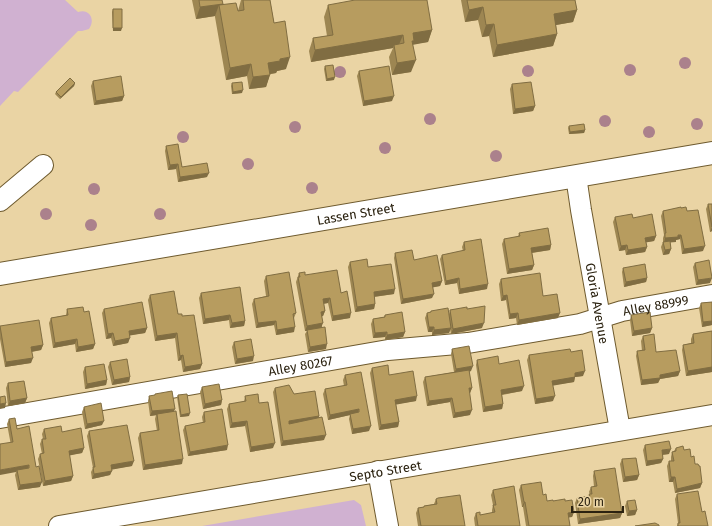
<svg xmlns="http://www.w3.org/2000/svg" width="712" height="526" font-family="'Fira Sans',sans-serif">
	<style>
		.green { fill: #d0b1d1 }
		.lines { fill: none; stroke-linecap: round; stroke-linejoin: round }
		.minor-casing { stroke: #6e5a2e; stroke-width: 22 }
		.major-casing { stroke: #6e5a2e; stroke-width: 24 }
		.minor { stroke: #fff; stroke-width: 20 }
		.major { stroke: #fff; stroke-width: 22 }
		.tree { fill: #ab818c }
		.wall { fill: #9d8652 }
		.shaded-wall { fill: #806d42 }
		.building { fill: #b79c5f; stroke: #806d42 }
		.labels { text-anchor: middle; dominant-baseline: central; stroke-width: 3; stroke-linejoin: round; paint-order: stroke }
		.street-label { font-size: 13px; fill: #2b2210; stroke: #ead4a4 }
	</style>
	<rect width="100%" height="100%" fill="#ead4a4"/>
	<!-- green -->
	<path class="green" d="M0 0H65L78 12C89 8 96 19 89 29L82 31H78L18 92 14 91 0 106Z
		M354 500 361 505 366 526H202Z"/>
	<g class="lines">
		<!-- minor casing -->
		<g class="minor-casing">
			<g id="minor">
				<path id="s1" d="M576 176 581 210 620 430"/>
				<path d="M0 201 43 165"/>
				<path id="s2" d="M0 418 388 350 468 343 580 324 622 311 712 295"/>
				<path d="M378 471 388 526"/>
				<path id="s3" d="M59 526 712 415"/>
			</g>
		</g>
		<!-- major casing -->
		<g class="major-casing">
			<g id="major">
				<path id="s4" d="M0 274 712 153"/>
			</g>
		</g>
		<!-- minor -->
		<use href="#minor" class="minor"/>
		<!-- major -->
		<use href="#major" class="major"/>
	</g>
	<!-- trees -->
	<g class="tree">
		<circle cx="685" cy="63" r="6"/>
		<circle cx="630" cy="70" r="6"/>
		<circle cx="528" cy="71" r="6"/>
		<circle cx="340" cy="72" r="6"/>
		<circle cx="430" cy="119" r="6"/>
		<circle cx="605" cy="121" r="6"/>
		<circle cx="697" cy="124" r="6"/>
		<circle cx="295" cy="127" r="6"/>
		<circle cx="649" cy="132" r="6"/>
		<circle cx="183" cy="137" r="6"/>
		<circle cx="385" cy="148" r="6"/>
		<circle cx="496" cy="156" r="6"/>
		<circle cx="248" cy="164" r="6"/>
		<circle cx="312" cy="188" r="6"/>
		<circle cx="94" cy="189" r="6"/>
		<circle cx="46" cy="214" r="6"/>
		<circle cx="160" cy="214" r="6"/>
		<circle cx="91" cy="225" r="6"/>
	</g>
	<!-- wall -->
	<path class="wall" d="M192 0H222V5L238 11 241 0H270L274 23 286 69 277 71 276 73 270 74 266 87 249 89 247 76 226 80 215 17V16L196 19Z
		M461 0H575L577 10 573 22 556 25 557 34 553 46 493 57 489 36 482 37 478 20 465 22Z
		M328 5 432 30 428 42 413 44 411 72 392 75 389 57 393 48 311 62 309 51 313 38 327 36 324 17Z
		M113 9 121 31H113L112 12Z
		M325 66 334 80 326 81 324 69Z
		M359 71 392 101 363 106 357 76Z
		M93 81 124 96 122 101 94 105 91 86Z
		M75 83 74 86 60 99 55 94 56 92Z
		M232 83 242 93 232 94 231 86Z
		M512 84 535 106 533 111 513 114 510 89Z
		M569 126 585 130 584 133 569 134 568 128Z
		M166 146 182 167 207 177 178 182 176 169 168 170 165 151Z
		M708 204H712V231L710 232 706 209Z
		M681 208 687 211 703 251 682 254 680 239 676 240V242H670L671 249 669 254 663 255 661 247 663 242V238L664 235 661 216 663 211Z
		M615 217 656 236 654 241 646 242 647 247 645 252 626 255 625 250 619 251 613 222Z
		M519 233 551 245 550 250 532 253 534 265 532 270 507 274 502 244 504 239 518 237Z
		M464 242 487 289 459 294 457 283 445 285 440 259 442 255 463 251 462 247Z
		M395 253 414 260 442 281 440 286 433 287 432 298 401 304 394 258Z
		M350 262 368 267 394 294 374 297 375 304 374 309 355 312 348 267Z
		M695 263 710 283 696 285 693 267Z
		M623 268 647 278 646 282 624 287 622 272Z
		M299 273 305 275 341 293 350 318 332 321 328 303 323 304 325 311 323 316H322V327L326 349 308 352 305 334 307 331H305L296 282Z
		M266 276 296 313 294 318V332L276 335 274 325 256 328 252 304 254 299 266 296 264 281Z
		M501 279 543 296 558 318 517 325 516 318 509 319 506 300 501 301 499 284Z
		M201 293 245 321 244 326 230 328 229 320 203 324 199 298Z
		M150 295 178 314 182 316 202 364 200 369 183 372 181 360 178 361 175 338 155 341 148 300Z
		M712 302V325L702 327 699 308 701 303Z
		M67 309 84 312 95 344 93 349 76 352 75 344 53 348 49 323 51 318 66 315Z
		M104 309 147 328 145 333 130 335 128 343 113 346 111 338 106 339 102 313Z
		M467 309 482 328 451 334 450 329 449 333 432 335V332H428L425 318 427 313H430L431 311 449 314 450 310Z
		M385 315 405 332 403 337 385 340V337L373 338 371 324 373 319 384 317Z
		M631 315 652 328 650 333 632 336 630 320Z
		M0 326 43 345 41 350 32 352 31 363 5 367 0 339Z
		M712 331V372L686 376 682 350 683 345 691 343V339L693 334Z
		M643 336 656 352 680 371 678 376 660 379 658 383 641 385 636 356 637 351H642L641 341Z
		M234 342 253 361 235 364 232 347Z
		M452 349 471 371 469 372 472 388 470 393H469L470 415 453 418 450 402 427 406 423 382 425 377 454 372 451 354Z
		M571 352 583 376 575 377 574 382 553 385V401L535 404 527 360 529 355Z
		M477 360 499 364 522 391 502 395 503 404 502 409 483 412 476 365Z
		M110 362 130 377 129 382 112 385 108 367Z
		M85 367 107 380 106 385 85 389 83 372Z
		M372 368 389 375 416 401 396 404 399 422 398 427 379 430 370 373Z
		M345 375 369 431 352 434 349 419 350 415 328 420 323 394 325 389 344 386 343 380Z
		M8 383 27 398 25 403 8 406 6 388Z
		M202 387 222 400 221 405 203 409 200 392Z
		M275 388 294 394 319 416V418L324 440 281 446 273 392Z
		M178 395 189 416 180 417 177 397Z
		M149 396 174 412 182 464 143 470 138 438 140 433 157 431 155 419 156 415 150 416 148 401Z
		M245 396 259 403 273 448 250 452 245 426 230 428 227 409 229 404 244 402Z
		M84 407 102 425 85 429 82 412Z
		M204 412 227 450 188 456 183 430 185 426 203 423 202 417Z
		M9 419 17 429 40 487 18 490 15 475 16 472 7 424Z
		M44 429 62 432 84 448 82 453 69 455 73 476 71 481 43 486 38 459 40 454H42L40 444 42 439H43L42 434Z
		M89 431 132 466 112 469 110 475 92 479 91 472 93 468 87 436Z
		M645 445 669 454 662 455 663 459 661 463 646 466 643 450Z
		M676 448 684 450 691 457 695 464 702 483 700 488 675 493 673 482H669L667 466 669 461H671V457L672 452 674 451Z
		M622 459 639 475 637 480 623 482 620 464Z
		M594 471 622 513 620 518 578 524 575 503 577 498 589 496 590 494 589 492 591 487H594L593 476Z
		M521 485 543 495 547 501H565L574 512 572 517H568L570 526H526L523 507H522L519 490Z
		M493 490 520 526H475L474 518 476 513 480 515 492 513V510L493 505 491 495Z
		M677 494 702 512 708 526H677L678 523 675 499Z
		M436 499 465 526H418L416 513 418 508 424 507V506L434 504Z
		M627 501 637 510 635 515 627 516 625 506Z"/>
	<!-- shaded-wall -->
	<path class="shaded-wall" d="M223 4 220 10 219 5 215 16 196 19 200 7Z
		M483 7 478 20 465 22 469 10Z
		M577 10 573 22 550 26 554 14Z
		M494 24 489 36 482 37 486 25Z
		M113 28H122L121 31H113Z
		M432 30 428 42 412 45 413 33Z
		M557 34 553 46 493 57 497 45Z
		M403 35 398 47 394 45 393 48 311 62 315 50Z
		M290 57 286 69 277 71 276 73 264 75 268 63 280 59Z
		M416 60 411 72 392 75 397 63Z
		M251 64 247 76 226 80 230 68Z
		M270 75 266 87 249 89 253 77Z
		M335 77 334 80 326 81 327 79Z
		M75 83 74 86 60 99 61 97Z
		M243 90 242 93 232 94 233 92Z
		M124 96 122 101 94 105 96 101Z
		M394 96 392 101 363 106 364 101Z
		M535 106 533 111 513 114 515 109Z
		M585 130 584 133 569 134 570 132Z
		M178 164 176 169 168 170 170 165Z
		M209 173 207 177 178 182 180 177Z
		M712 227V231L710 232Z
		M681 235 680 239 676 240V242L664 243 665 238Z
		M656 236 654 241 643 243 645 238Z
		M551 245 550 250 530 253 531 248Z
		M627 245 625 250 619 251 621 246Z
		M705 246 703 251 682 254 684 249Z
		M647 247 645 252 626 255 628 250Z
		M671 249 669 254 663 255 665 250Z
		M534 265 532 270 507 274 509 269Z
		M459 278 457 283 445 285 446 281Z
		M647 278 646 282 624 287 626 282Z
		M712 278 710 283 696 285 698 280Z
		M442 281 440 286 430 288 432 283Z
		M488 284 487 289 459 294 460 289Z
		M395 289 394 294 372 297 374 292Z
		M434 294 432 298 401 304 403 299Z
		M507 295 506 300 501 301 503 296Z
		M330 298 328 303 321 304 323 299Z
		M375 304 374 309 355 312 357 307Z
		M325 311 323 316 320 317 321 312Z
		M351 313 350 318 332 321 333 316Z
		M518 313 516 318 509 319 510 314Z
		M560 313 558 318 517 325 519 320Z
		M230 315 229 320 203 324 205 319Z
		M245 321 244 326 230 328 232 323Z
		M276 321 274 325 256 328 258 323Z
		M712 321V325L702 327 703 322Z
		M323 323 321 328 305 331 307 326Z
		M484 323 482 328 451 334 453 329Z
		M295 327 294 332 276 335 277 330Z
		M429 327H434L432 332H428Z
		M147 328 145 333 127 336 129 331Z
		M451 328 449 333 432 335 434 330Z
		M652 328 650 333 632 336 634 331Z
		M387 332 385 337 373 338 375 333Z
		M405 332 403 337 385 340 387 335Z
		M113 333 111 338 106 339 108 334Z
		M177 333 175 338 155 341 157 336Z
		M130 338 128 343 113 346 115 341Z
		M77 339 75 344 53 348 55 343Z
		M95 344 93 349 76 352 78 347Z
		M327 344 326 349 308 352 310 347Z
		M43 345 41 350 29 352 31 347Z
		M183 355 181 360 178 361 180 356Z
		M254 356 253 361 235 364 237 359Z
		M33 358 31 363 5 367 6 362Z
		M202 364 200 369 183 372 185 367Z
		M473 366 471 371 454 374 456 369Z
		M712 367V372L686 376 688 371Z
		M585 371 583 376 575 377 574 382 551 386 552 381 575 373Z
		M680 371 678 376 660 379 658 383 641 385 642 380 660 375Z
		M130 377 129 382 112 385 114 380Z
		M107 380 106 385 85 389 87 384Z
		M524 386 522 391 499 395 501 390Z
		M469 388H472L470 393H467Z
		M417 396 416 401 394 405 395 400Z
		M555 396 553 401 535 404 536 399Z
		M27 398 25 403 8 406 10 401Z
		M452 398 450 402 427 406 429 401Z
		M222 400 221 405 203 409 205 404Z
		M6 403 5 408 0 409V404Z
		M503 404 502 409 483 412 485 407Z
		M175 409 173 413 150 416 152 411Z
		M359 409 357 414H350V415L328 420 330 415Z
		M472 410 470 415 453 418 455 413Z
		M190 413 189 416 180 417 181 415Z
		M319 416 318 421 287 426 289 421Z
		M104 421 102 425 85 429 87 424Z
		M247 421 245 426 230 428 232 423Z
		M399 422 398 427 379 430 381 425Z
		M371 426 369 431 352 434 353 429Z
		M326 435 324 440 281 446 283 441Z
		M275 443 273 448 250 452 251 447Z
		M228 445 227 450 188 456 190 452Z
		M84 448 82 453 67 456 69 451Z
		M671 449 669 454 660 455 662 450Z
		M183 459 182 464 143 470 145 465Z
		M663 459 661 463 646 466 647 461Z
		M134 461 132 466 110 470 111 465Z
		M29 465 27 470H17L16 472 0 475V470Z
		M112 471 110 475 92 479 94 474Z
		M639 475 637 480 623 482 625 477Z
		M73 476 71 481 43 486 45 481Z
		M671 477H675L673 482H669Z
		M42 482 40 487 18 490 20 485Z
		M702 483 700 488 675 493 677 489Z
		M524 502H525L523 507H522Z
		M637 510 635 515 627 516 629 511Z
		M574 512 572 517 566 518 568 513Z
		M622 513 620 518 578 524 580 519Z"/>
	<!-- building -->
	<path class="building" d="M199 0H222L223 4 200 7Z
		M243 0H270L274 23 285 21 290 57 280 59V61L268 63 270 75 253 77 251 64 230 68 219 5 236 3 238 11 244 10Z
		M355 0H427L432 30 413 33 414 41H412L416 60 397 63 394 45 404 43 403 35 315 50 313 38 333 35 328 5Z
		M467 0H575L577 10 554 14 557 34 497 45 494 24 486 25 483 7 469 10Z
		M113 9H122V28H113Z
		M333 65 335 77 327 79 325 66Z
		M389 66 394 96 364 101 359 71Z
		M121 76 124 96 96 101 93 81Z
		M70 78 75 83 61 97 56 92Z
		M242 82 243 90 233 92 232 83Z
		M531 82 535 106 515 109 512 84Z
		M584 124 585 130 570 132 569 126Z
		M178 144 182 167 207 163 209 173 180 177 178 164 170 165 166 146Z
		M708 204H712V227Z
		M681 207V208L686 207 687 211 698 210 705 246 684 249 681 235H678V237L665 238V233H666L663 211Z
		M632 214 633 218 652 214 656 236 645 238 647 247 628 250 627 245 621 246 615 217Z
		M548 228 551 245 531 248 534 265 509 269 504 239 520 236 519 233Z
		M481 239 488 284 460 289 459 278 446 281 442 255 465 250 464 242Z
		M670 241 671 249 665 250 663 242Z
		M412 250 414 260 437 255 442 281 432 283 434 294 403 299 395 253Z
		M367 259 368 267 391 264 395 289 374 292 375 304 357 307 350 262Z
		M709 260 712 278 698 280 695 263Z
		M645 264 647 278 626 282 623 268Z
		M337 270 341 293 347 291 351 313 333 316 330 298 323 299 325 311 321 312 323 323 307 326 298 277H300L299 273 305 272V275Z
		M289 272 296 313 293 314 295 327 277 330 276 321 258 323 254 299 269 296 266 276Z
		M540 273 543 296 557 294 560 313 519 320 518 313 510 314 507 295 503 296 501 279Z
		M240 287 245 321 232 323 230 315 205 319 201 293Z
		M174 291 178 314H182V316L194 315 202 364 185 367 183 355 180 356 177 333 157 336 150 295Z
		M142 302 147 328 129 331 130 338 115 341 113 333 108 334 104 309Z
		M712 302V321L703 322 701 303Z
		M485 306 484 323 453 329 450 310 467 307V309Z
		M83 307 84 312 89 311 95 344 78 347 77 339 55 343 51 318 68 315 67 309Z
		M448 308 451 328 434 330V327H429L427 313 431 312V311Z
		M402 312 405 332 387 335V332L375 333 373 319 385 317V315Z
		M650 312 652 328 634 331 631 315Z
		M39 320 43 345 31 347 33 358 6 362 0 326Z
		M325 327 327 344 310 347 307 330Z
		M712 331V367L688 371 683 345 694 343 693 334Z
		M654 334 656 352 676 350 680 371 660 375V378L642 380 637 351 645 350 643 336Z
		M251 339 254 356 237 359 234 342Z
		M469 346 473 366 456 369 452 349Z
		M570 349 571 352 582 350 585 371 575 373V377L552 381 555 396 536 399 529 355Z
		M498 356 499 364 519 360 524 386 501 390 503 404 485 407 477 360Z
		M127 359 130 377 114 380 110 362Z
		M104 364 107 380 87 384 85 367Z
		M388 365 389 375 413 371 417 396 395 400 399 422 381 425 372 368Z
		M469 370 472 388H469L472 410 455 413 452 398 429 401 425 377Z
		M361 372 371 426 353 429 350 414 359 412V409L330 415 325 389 347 385 345 375Z
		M24 381 27 398 10 401 8 383Z
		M219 384 222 400 205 404 202 387Z
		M289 385 294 394 315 391 319 416 289 421V424L322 417 326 435 283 441 275 388Z
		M172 391 175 409 152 411 149 396 155 395V394Z
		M187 394 190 413 181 415 178 395Z
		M258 394 259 403 268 402 275 443 251 447 247 421 232 423 229 404 246 401 245 396Z
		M5 396 6 403 0 404V397Z
		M101 403 104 421 87 424 84 407Z
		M222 409 228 445 190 452 185 426 205 422 204 412Z
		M176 411 183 459 145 465 140 433 159 430 157 414Z
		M15 418 17 429 29 426 36 467 39 466 42 482 20 485 17 470 29 468V465L0 470V444L13 442 9 419Z
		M127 425 134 461 111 465 112 471 94 474 93 467H95L89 431Z
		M61 426 62 432 81 428 84 448 69 451 73 476 45 481 40 454 44 453 42 439H46L44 429Z
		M669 441 671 449 662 450 663 459 647 461 645 445Z
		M683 446 684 450 690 449 691 457 694 456 695 464H698L699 466H700L702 483 677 489 675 477H671L669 461H674L672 452 676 451V448Z
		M636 458 639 475 625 477 622 459Z
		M615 468 622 513 580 519 577 498 590 496 589 494H592L591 487 597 486 594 471Z
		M541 482 543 495 546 494 547 501 553 500V501L565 499V501L572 500 574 512 568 513 570 526H529L525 502H524L521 485Z
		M514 486 520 526H478L476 513 480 512V515L495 512 493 505H496L493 490Z
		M698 491 702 512 705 511 708 526H678V523H680L677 494Z
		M460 495 465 526H421L418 508 424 507V506L437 504 436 499 438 498Z
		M635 500 637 510 629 511 627 501Z
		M655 523 659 525V526H635Z"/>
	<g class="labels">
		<!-- street labels -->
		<g class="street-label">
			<text stroke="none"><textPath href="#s4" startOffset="361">Lassen Street</textPath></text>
			<text stroke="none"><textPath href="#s1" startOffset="129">Gloria Avenue</textPath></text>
			<text stroke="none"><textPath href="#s2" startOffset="666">Alley 88999</textPath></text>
			<text stroke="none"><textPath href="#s2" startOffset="305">Alley 80267</textPath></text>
			<text stroke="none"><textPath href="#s3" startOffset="331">Septo Street</textPath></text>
		</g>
	</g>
	<!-- scale -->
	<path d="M572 506v6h51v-6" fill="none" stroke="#2b2210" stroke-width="2"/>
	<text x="578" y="506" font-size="12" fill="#2b2210" stroke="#ead4a4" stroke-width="3" paint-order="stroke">20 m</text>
</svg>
